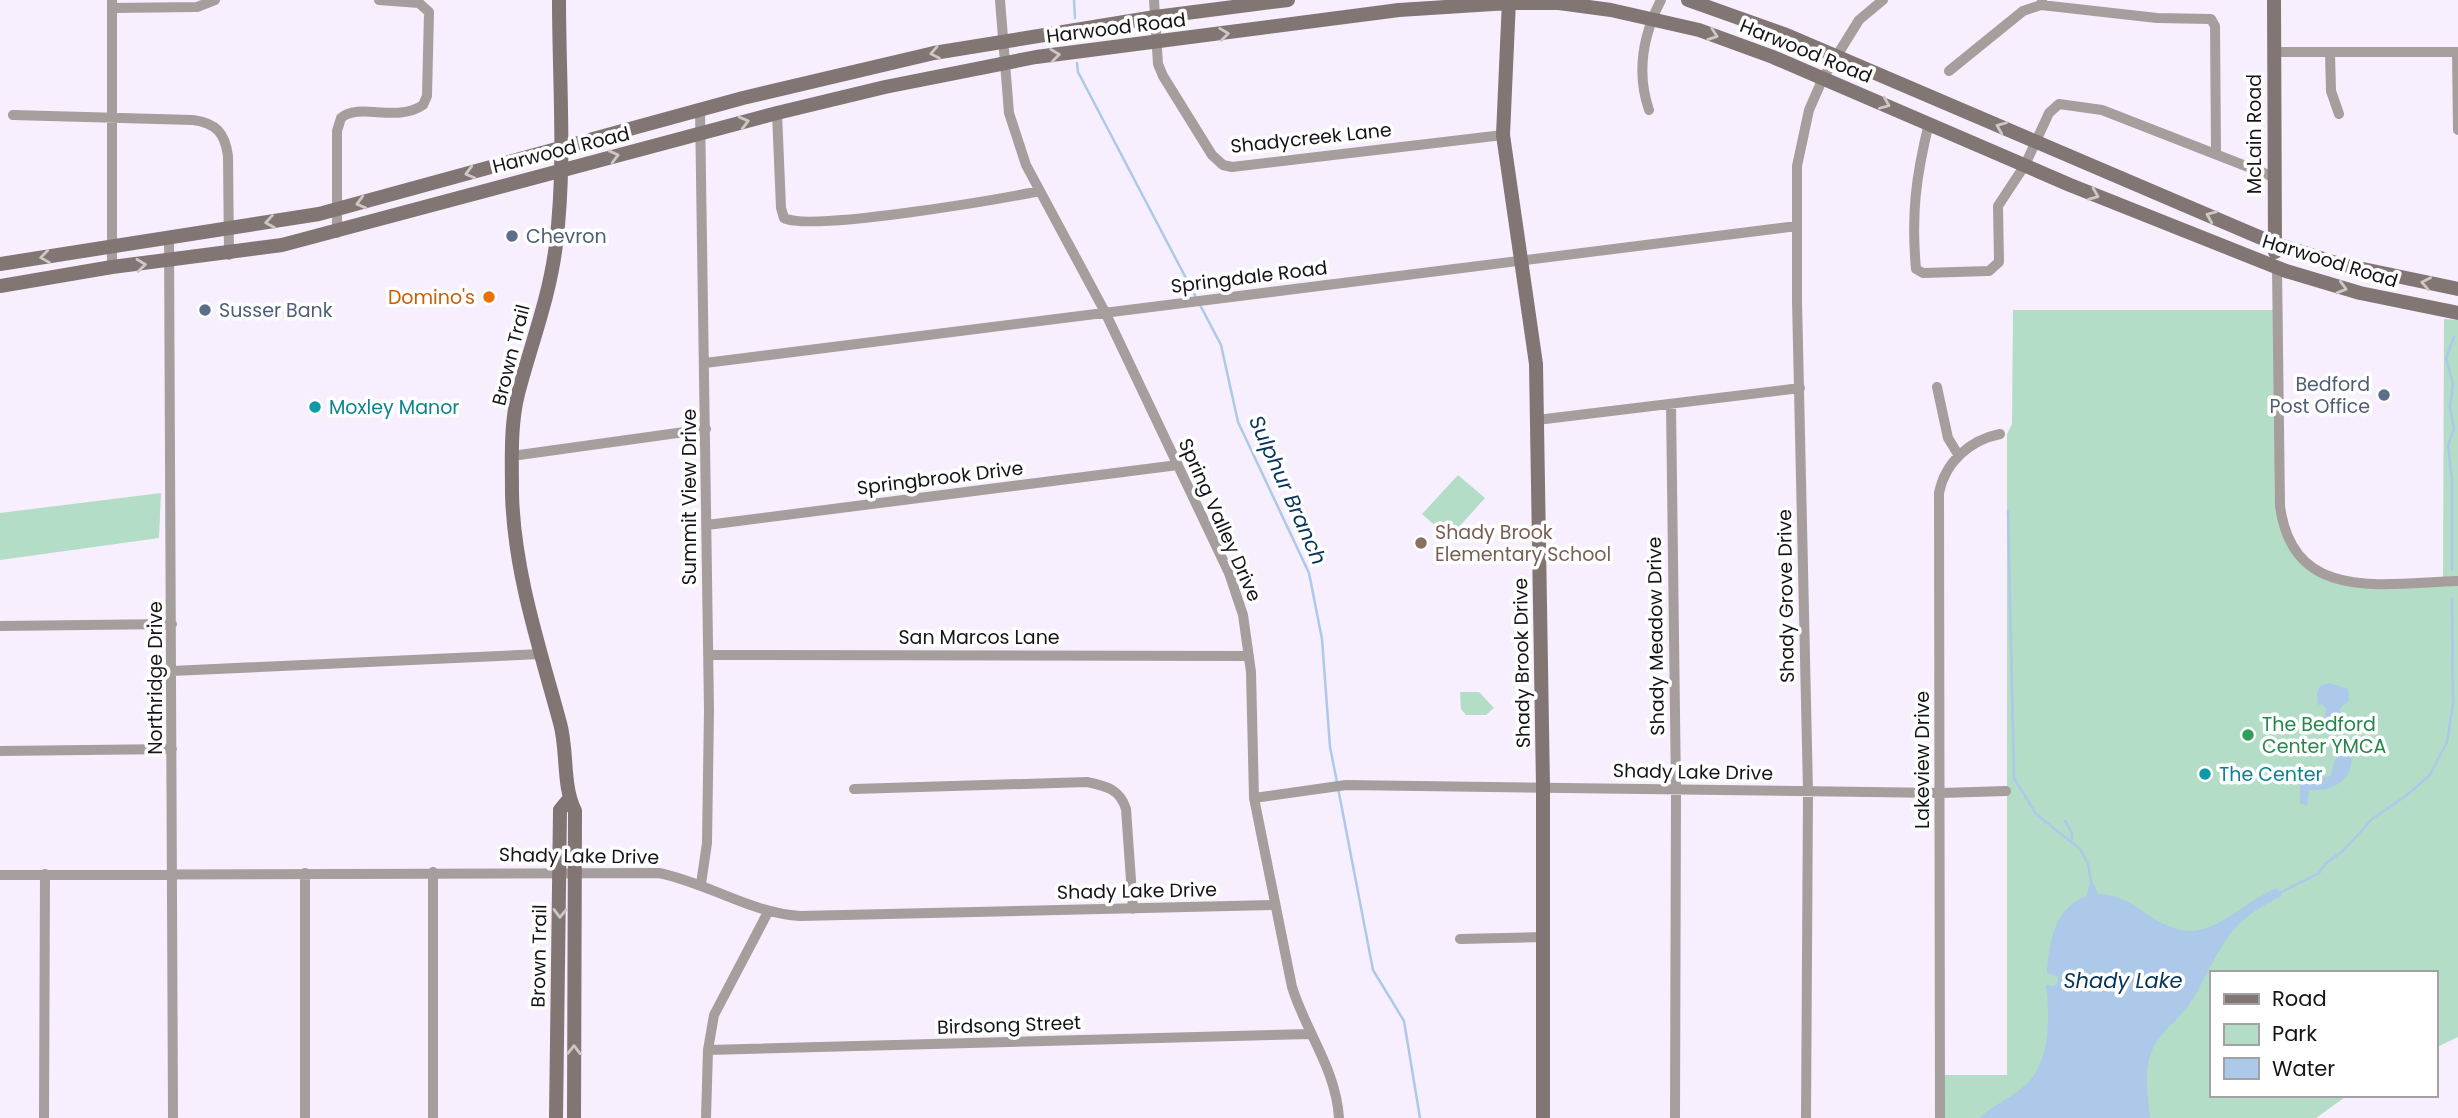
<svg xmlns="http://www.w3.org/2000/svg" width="2458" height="1118" font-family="Poppins,sans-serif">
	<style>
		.green { fill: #b3ddc6 }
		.water { fill: #acc9ea }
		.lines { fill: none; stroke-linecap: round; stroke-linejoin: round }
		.stream { stroke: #acc9ea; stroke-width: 2.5 }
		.street { stroke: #a69e9c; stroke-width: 10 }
		.secondary { stroke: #817673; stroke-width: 14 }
		.oneway { stroke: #cdc8c7 }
		.service-dot { fill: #5c6f8a; stroke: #fff; stroke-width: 2.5 }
		.food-dot { fill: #e8710a; stroke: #fff; stroke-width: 2.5 }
		.culture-dot { fill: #0f9aa8; stroke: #fff; stroke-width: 2.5 }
		.education-dot { fill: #8d6e63; stroke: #fff; stroke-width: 2.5 }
		.leisure-dot { fill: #2e9e5b; stroke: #fff; stroke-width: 2.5 }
		.labels { text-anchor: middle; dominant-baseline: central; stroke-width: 7; stroke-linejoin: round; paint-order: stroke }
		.street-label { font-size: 19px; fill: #171419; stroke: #fff }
		.service-label { font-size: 19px; fill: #4e5e75; stroke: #fff; text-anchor: start }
		.food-label { font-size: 19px; fill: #c56008; stroke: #fff; text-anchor: end }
		.culture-label { font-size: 19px; fill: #0d838f; stroke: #fff; text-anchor: start }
		.education-label { font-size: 19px; fill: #785e54; stroke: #fff; text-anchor: start }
		.leisure-label { font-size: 19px; fill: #27864d; stroke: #fff; text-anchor: start }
		.water-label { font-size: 21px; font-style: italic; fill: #06335b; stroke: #fff }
	</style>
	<rect width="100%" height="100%" fill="#f7effe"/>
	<!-- green -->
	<path class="green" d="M2013 310H2279L2280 506 2299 559 2345 581H2443L2444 319 2458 320V1037L2435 1048V973H2211V1095H2348L2316 1118H1940V1075H2007V434L2012 424Z
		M1458 475 1485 498 1449 538 1422 514Z
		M161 493 159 538 0 560V513Z
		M1460 692H1479L1494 708 1486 715H1466L1461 709Z"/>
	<!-- water -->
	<path class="water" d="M2330 683 2348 689 2349 700 2339 710 2345 718 2358 719 2355 733 2346 734 2343 727 2323 725 2326 709 2322 704 2318 705 2317 693 2320 686Z
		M2348 751 2351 752C2355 779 2334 792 2309 790L2307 805 2300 804V784L2305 772 2312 769 2324 777 2331 776 2334 761 2339 756H2345Z
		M2094 884 2098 894C2140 894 2162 943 2207 928 2229 920 2253 898 2277 888L2282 896C2223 924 2223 948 2193 999 2180 1021 2156 1032 2149 1059 2145 1078 2148 1099 2150 1118H1979C1992 1106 2009 1099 2023 1087 2051 1066 2050 1016 2046 985L2054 986 2058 982 2057 976 2047 973C2049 942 2054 908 2087 896L2089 885Z"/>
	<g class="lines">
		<!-- stream -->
		<path class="stream" d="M1074 0 1075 18
			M1077 63 1078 72 1221 345 1238 422 1309 573 1322 639 1330 747 1337 782
			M2008 511 2014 778 2036 814 2080 849 2088 864 2092 886
			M2452 570V480L2448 445 2454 429 2450 407 2453 384 2446 358 2454 337
			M1338 788 1373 970 1404 1021 1420 1118
			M2065 821 2072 833V840
			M2277 894 2319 873 2326 863 2343 851 2372 819 2407 795 2430 775 2447 742 2453 704 2452 599"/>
		<!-- street -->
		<path class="street" d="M112 0V267
			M1000 0 1009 113 1026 165 1105 312 1229 573 1243 615 1251 672 1254 798 1292 987C1306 1032 1336 1069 1339 1118
			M1154 0 1158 64 1163 76 1212 155 1223 165 1232 167 1503 135
			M2041 5 2157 18 2211 19 2215 26 2216 153
			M112 8 197 7 215 0
			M2273 52H2458
			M2457 52 2458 130
			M2330 53 2331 91 2339 114
			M1949 71 2023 11 2041 5 2042 1
			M700 109 709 710 707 843 701 884
			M1649 110C1636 72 1643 35 1661 0
			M777 113 781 208 784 218C811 232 1000 199 1040 191
			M13 115 193 120C216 123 225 133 228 156L229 255
			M1929 123C1916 176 1911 214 1916 269L1923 273 1989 271 1999 262 1998 206 2025 165 2049 113 2059 104 2102 110 2274 177
			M337 233V131L341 118C359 102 397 123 423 105L427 96 429 12 419 3 379 0
			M169 238 173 1118
			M2277 267 2280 506C2293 604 2384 583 2458 581
			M705 363 1797 226
			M1937 387 1948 438 1959 456
			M1671 405 1676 790 1675 1118
			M1537 420 1800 388
			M512 456 706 429
			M707 525 1178 465
			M0 626 172 624
			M708 655 1249 656
			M172 671 541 654
			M0 751 172 749
			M854 789 1087 782C1106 786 1120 789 1126 809L1133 909
			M1254 798 1346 785 1941 793 2006 791
			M0 875 659 873C708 883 751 913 800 916L1275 905
			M1460 939 1544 937
			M708 1050 1311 1034
			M44 1118 45 874
			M305 1118V873
			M433 1118V872
			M706 1118 708 1050 714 1015 768 912
			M1806 1118 1808 791 1797 301V166L1809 110 1823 78 1859 20 1883 0
			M1940 1118 1939 493C1945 462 1970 440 2000 434"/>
		<!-- secondary -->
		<path class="secondary" d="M559 0C559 81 566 164 556 244 550 296 531 344 518 394 510 426 512 461 512 494 514 572 540 649 560 723 568 751 562 785 575 811L574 1118
			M1509 0 1503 135 1536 364 1543 786V1118
			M1688 0 1784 34 2273 243 2339 264 2458 289
			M2274 0 2275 252
			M0 264 319 214 743 98 934 53 1155 17 1288 0
			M0 286 112 267 282 245 777 113 885 87 1036 57 1399 10 1509 3H1559L1611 10 1699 30 1773 57 2070 185 2286 271 2360 293 2458 313
			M556 1118 560 810 569 799"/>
	</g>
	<!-- one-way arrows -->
	<defs><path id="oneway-chevron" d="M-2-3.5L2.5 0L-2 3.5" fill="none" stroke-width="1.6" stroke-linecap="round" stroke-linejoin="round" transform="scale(1.75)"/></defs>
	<g class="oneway">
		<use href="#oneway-chevron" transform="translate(1224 34) rotate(-7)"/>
		<use href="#oneway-chevron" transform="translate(1713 35) rotate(19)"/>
		<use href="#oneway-chevron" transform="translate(935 53) rotate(169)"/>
		<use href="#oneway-chevron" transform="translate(1055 55) rotate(-7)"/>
		<use href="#oneway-chevron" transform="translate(1885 104) rotate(23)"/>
		<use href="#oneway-chevron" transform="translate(744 122) rotate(-15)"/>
		<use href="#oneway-chevron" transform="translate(2001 127) rotate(-157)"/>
		<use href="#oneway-chevron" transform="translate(614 156) rotate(-14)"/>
		<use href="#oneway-chevron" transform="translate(470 173) rotate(165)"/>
		<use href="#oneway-chevron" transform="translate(2094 195) rotate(22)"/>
		<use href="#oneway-chevron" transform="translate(361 203) rotate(165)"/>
		<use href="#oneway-chevron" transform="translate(2211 216) rotate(-157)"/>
		<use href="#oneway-chevron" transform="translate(270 222) rotate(171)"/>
		<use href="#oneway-chevron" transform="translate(45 257) rotate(172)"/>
		<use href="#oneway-chevron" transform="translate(141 265) rotate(-6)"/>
		<use href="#oneway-chevron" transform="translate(2426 283) rotate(-169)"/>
		<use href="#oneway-chevron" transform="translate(2342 288) rotate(16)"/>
		<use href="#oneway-chevron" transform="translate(560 913) rotate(91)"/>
		<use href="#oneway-chevron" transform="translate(574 1050) rotate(-89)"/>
	</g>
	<!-- markers -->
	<g class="service-dot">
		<circle cx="512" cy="236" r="7"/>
		<circle cx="205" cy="310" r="7"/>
		<circle cx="2384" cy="395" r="7"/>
	</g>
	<circle class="food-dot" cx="489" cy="297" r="7"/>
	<g class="culture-dot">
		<circle cx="315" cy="407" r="7"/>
		<circle cx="2205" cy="774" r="7"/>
	</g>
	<circle class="education-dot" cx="1421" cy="543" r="7"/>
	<circle class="leisure-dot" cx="2248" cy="735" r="7"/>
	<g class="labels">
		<!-- street labels -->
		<g class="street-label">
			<text transform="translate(1116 28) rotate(-7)">Harwood Road</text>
			<text transform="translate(1806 51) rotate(22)">Harwood Road</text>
			<text transform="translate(2254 134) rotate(-90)">McLain Road</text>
			<text transform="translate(1311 138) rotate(-6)">Shadycreek Lane</text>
			<text transform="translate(561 150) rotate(-14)">Harwood Road</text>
			<text transform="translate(2330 261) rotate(17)">Harwood Road</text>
			<text transform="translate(1249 277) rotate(-7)">Springdale Road</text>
			<text transform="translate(511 355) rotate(-76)">Brown Trail</text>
			<text transform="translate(940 478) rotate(-7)">Springbrook Drive</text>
			<text transform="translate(689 497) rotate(-90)">Summit View Drive</text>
			<text transform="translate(1220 520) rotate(66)">Spring Valley Drive</text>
			<text transform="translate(1786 596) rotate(-91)">Shady Grove Drive</text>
			<text transform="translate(1656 636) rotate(-91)">Shady Meadow Drive</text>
			<text x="979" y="637">San Marcos Lane</text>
			<text transform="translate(1522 663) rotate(-91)">Shady Brook Drive</text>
			<text transform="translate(155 678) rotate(-90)">Northridge Drive</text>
			<text transform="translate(1922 760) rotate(-90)">Lakeview Drive</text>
			<text transform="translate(1693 772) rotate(1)">Shady Lake Drive</text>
			<text transform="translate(579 856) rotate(1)">Shady Lake Drive</text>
			<text transform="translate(1137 891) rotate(-1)">Shady Lake Drive</text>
			<text transform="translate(539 956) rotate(-89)">Brown Trail</text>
			<text transform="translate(1009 1025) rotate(-2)">Birdsong Street</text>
		</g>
		<!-- service labels -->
		<g class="service-label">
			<text x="526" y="236">Chevron</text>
			<text x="219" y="310">Susser Bank</text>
			<text x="2370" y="384" text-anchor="end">Bedford<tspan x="2370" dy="22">Post Office</tspan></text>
		</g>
		<!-- food labels -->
		<g class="food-label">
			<text x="475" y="297">Domino's</text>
		</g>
		<!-- culture labels -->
		<g class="culture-label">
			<text x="329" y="407">Moxley Manor</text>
			<text x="2219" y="774">The Center</text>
		</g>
		<!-- education labels -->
		<g class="education-label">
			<text x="1435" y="532">Shady Brook<tspan x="1435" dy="22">Elementary School</tspan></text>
		</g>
		<!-- leisure labels -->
		<g class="leisure-label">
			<text x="2262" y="724">The Bedford<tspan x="2262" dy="22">Center YMCA</tspan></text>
		</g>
		<!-- water labels -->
		<g class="water-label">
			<text transform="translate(1288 490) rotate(66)">Sulphur Branch</text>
			<text x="2123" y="980">Shady Lake</text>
		</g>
	</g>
	<!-- legend -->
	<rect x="2210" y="971" width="228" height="126" fill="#ffffff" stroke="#a2a1a3" stroke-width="2"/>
	<rect x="2224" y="994" width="35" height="10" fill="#817673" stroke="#a2a1a3" stroke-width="2"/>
	<text x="2272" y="1006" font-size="21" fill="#171419">Road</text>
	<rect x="2224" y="1024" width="35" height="21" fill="#b3ddc6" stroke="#a2a1a3" stroke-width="2"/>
	<text x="2272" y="1041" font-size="21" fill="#171419">Park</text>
	<rect x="2224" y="1058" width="35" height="21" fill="#acc9ea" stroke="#a2a1a3" stroke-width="2"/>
	<text x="2272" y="1076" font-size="21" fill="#171419">Water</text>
</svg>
